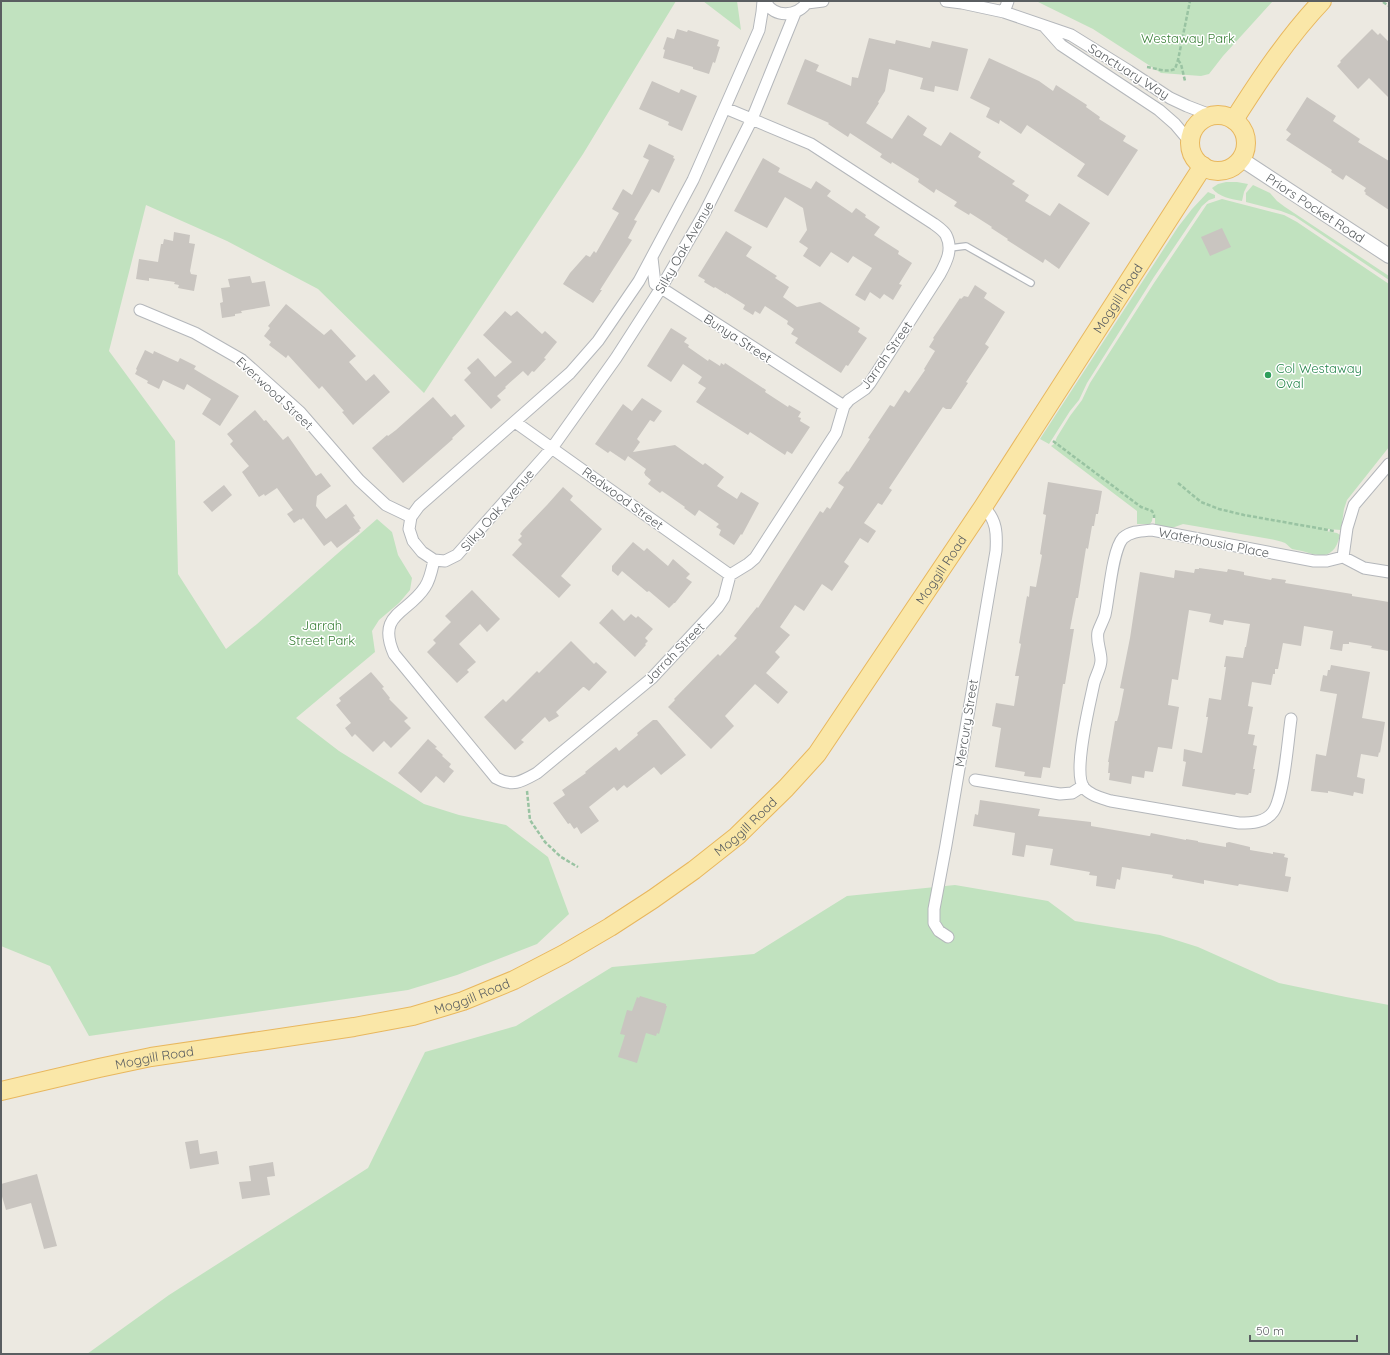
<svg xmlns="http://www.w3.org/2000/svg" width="1390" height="1355" font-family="Quicksand,sans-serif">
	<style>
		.green { fill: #c1e2bf }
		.building { fill: #c9c5c0 }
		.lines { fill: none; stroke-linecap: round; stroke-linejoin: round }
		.service-casing { stroke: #b4b7bb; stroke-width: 8 }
		.minor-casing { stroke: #b4b7bb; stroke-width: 13 }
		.tertiary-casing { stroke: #b4b7bb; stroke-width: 16 }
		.primary-casing { stroke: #e8b75e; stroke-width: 20 }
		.path { stroke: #99c3a2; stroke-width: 2.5; stroke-dasharray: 4 2; stroke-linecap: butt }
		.service { stroke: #fff; stroke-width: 5.5 }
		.minor { stroke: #fff; stroke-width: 11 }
		.tertiary { stroke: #fff; stroke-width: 14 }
		.primary { stroke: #fae7a8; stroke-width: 18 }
		.leisure-dot { fill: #2e9e5b; stroke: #fff; stroke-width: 1.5 }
		.labels { text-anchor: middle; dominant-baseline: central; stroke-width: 3; stroke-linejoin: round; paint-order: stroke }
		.park-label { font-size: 13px; fill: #3b8139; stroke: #fff }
		.street-label { font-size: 13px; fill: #5a5e61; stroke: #fff }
		.leisure-label { font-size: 13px; fill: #27864d; stroke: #fff; text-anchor: start }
	</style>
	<rect width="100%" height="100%" fill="#ece9e1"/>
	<!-- green -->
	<path class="green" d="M1 1H676L583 154 424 393 318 289 227 241 146 205 109 351 175 441 178 574 226 649 257 624 377 519 392 532 398 555 412 578 410 590 399 603 379 620 372 631 375 652 296 718 339 751 424 804 459 815 506 825 548 857 569 914 537 944 457 975 408 990 89 1036 50 966 1 946Z
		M703 1H737L741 30Z
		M1036 1H1273L1223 56 1209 74 1201 76 1161 73 1093 29Z
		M1226 182H1237L1248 184 1244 192 1242 201C1232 199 1218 197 1212 188L1218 184Z
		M1253 185 1270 193 1277 201 1285 207 1389 276V280L1294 216 1281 211 1246 202V193Z
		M1208 192 1215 195V198L1209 200 1202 206 1154 277 1087 383 1079 400 1070 411 1049 444 1040 439 1178 227 1192 209Z
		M1222 199 1284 215 1297 222 1389 284V447L1347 500 1344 509 1341 530 1327 529 1326 531 1337 533 1340 535C1334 560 1321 557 1302 551 1299 550 1295 550 1292 549 1289 547 1288 545 1285 543 1281 541 1275 540 1270 539L1183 524 1172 528 1155 525V516L1153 515 1152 521 1150 524H1137V511L1051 446 1054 444 1057 437 1070 416 1082 400 1090 383 1154 283 1203 210 1207 204Z
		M955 885 1048 901 1075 921 1160 935 1198 947 1279 983 1346 997 1389 1005V1354H87L169 1295 368 1168 425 1052 516 1026 612 967 754 954 847 896Z"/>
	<!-- building -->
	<path class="building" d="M677 29 687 32 688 30 719 40 717 46 720 47 715 63 713 62 709 74 693 69V67L663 58 665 50 663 49 667 37 674 39Z
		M1372 29 1378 35 1380 33 1389 42V98L1369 78 1358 89 1337 66 1341 62 1340 61Z
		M869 38 895 44 896 40 930 48 932 41 968 49 958 91 935 86 934 92 920 89 923 78 889 69 885 91 878 102 879 103 866 123 892 139 908 115 927 128 923 135 941 146 950 132 981 152 978 157 1015 181 1012 184 1029 195 1025 201 1050 216 1059 203 1090 223 1059 269 1045 259 1043 263 1007 240 1008 239 991 228 992 227 970 213 969 215 954 206 957 202 936 189 934 193 918 182 919 179 892 162 891 164 880 157 882 154 850 133 848 137 828 124 829 123 787 104 805 59 819 65 816 71 851 86 852 77 858 78Z
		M989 58 1039 81 1053 91 1056 85 1087 105 1086 107 1100 117 1099 119 1126 136 1123 141 1138 150 1108 196 1077 176 1085 164 1027 125 1021 134 1000 120 999 124 986 117 990 108 970 98Z
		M652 81 679 93 681 89 697 96 682 131 668 125 669 122 639 109Z
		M1307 97 1336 116 1333 121 1360 139 1358 142 1389 161V210L1365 194 1366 193 1364 191 1366 188 1346 175 1343 180 1331 172 1332 170 1286 140 1291 134 1286 130Z
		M649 144 674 156 673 158 675 159 659 193 652 189 634 220 637 221 628 238 632 240 600 290H602L593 303 563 284 570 273 586 255 590 257 594 251 596 253 619 213 612 209 623 189 632 195 649 160 643 157Z
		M763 158 780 168 778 172 811 189 816 181 831 191 827 196 852 213 856 208 866 215 865 217 880 227 874 235 899 251 898 254 912 263 899 284 902 285 893 300 884 294 880 299 870 292 865 301 855 295 872 268 853 256 848 263 831 252 820 267 803 256 808 248 799 242 807 230 803 208 785 197 767 228 734 211Z
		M1222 228 1231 247 1210 256 1201 237Z
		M726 231 752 247 746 256 777 276 775 278 789 287 783 297 797 307 820 302 860 328 858 332 867 338 848 366 846 365 841 373 795 343 798 338 791 334 794 329 787 324 788 321 765 306 760 314 755 311 753 315 743 309 745 305 726 293V294L715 287 714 288 704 282 705 280 698 276Z
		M174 232 190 235 189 243 195 244 190 271 191 274 197 275 194 291 178 288 179 285 174 284 175 282 149 278V281L136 279 139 259 158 262 161 244H163L164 239 173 241Z
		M250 276 252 283 265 281 270 306 241 311 242 313 235 314V316L222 318 220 303 223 302 221 288 230 287 228 279Z
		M975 285 987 293 984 298 1005 312 985 344 989 347 966 382 968 383 951 409H946L943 407 889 488 892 490 882 505 878 503 864 523 876 531 868 543 860 538 844 562 849 566 832 591 822 584 804 611 795 605 780 627 790 635 775 652 780 657 766 673 788 692 778 704 755 684 725 716 734 726 711 749 668 707 675 700 674 699 713 659 718 654 720 656 737 638 734 636 757 607 758 608 820 511 823 513 827 507 830 509 844 487 838 483 847 471 848 472 870 439 868 438 890 405 894 407 905 390 909 393 925 370 924 369 935 351 929 347 934 339 933 338 946 319 960 298 961 299 964 296 968 297Z
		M286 304 324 335 331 329 356 356 349 362 366 381 374 374 390 392 353 425 342 412 344 411 322 386 319 389 288 355 286 358 269 345 271 342 264 336 270 328 268 326Z
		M505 311 511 316 517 311 542 334 545 331 557 342 544 358 546 359 534 372 532 371 528 376 523 371 505 387 506 388 497 396 501 400 491 409 464 380 471 373 467 368 478 358 495 377 512 362 483 335Z
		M671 328 687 338 684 342 689 345 688 347 708 361 709 359 720 366 721 363 724 365 725 363 766 390 765 392 788 407 789 405 801 412 798 417 801 418 800 421 810 427 792 454 787 451 785 455 750 432 748 435 696 402 706 388 698 383 702 377 683 364 671 382 647 366Z
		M145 350 153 354 154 351 178 362 180 358 196 366 194 369 239 396 220 426 202 414 211 399 187 384 184 390 163 380 159 389 147 383 148 381 135 374 137 370 136 369Z
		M433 397 451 417 455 414 465 426 452 438 453 439 403 483 372 448 387 435 388 436 396 430Z
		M642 398 662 411 654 422 650 420 637 439 640 442 633 452 675 445 703 465 705 463 724 477 717 486 737 499 741 492 759 503 742 535 741 534 734 545 719 535 721 530 716 527 719 524 699 510 695 516 684 508 685 507 662 491 660 493 648 484 651 480 645 475V474L644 473 646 469 628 456 625 461 610 451 608 453 595 444 623 404 632 411Z
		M255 410 264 421 266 420 283 440 288 436 316 476 321 473 331 486 317 496 316 506 326 519 346 504 355 516 353 517 361 528 359 530 360 531 337 548 331 541 324 546 303 518 301 520 300 519 294 523 287 514 293 510 277 488 265 496 264 494 259 497 242 472 249 466 230 444 233 441 227 434Z
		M1048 482 1102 491 1098 514H1096L1094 526H1092L1088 549 1086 548 1078 598H1076L1070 629H1074L1065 684H1063L1050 768 1043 767 1041 778 1024 776 1025 772 995 767 1001 728 992 726 996 703 1014 706 1019 676H1015L1021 644 1019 643 1027 596 1029 597 1030 586 1036 587 1042 555 1040 554 1046 515 1043 514Z
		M224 485 232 495 212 512 203 502Z
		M563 487 573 496 570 500 602 529 561 576 571 585 559 598 512 555 522 544 518 540 522 536 520 534 523 530 547 505Z
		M633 542 644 551 647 548 668 566 673 559 690 574 686 578 692 582 675 603H674L669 608 649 591 647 592 622 571 618 576 612 571V566Z
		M1199 568 1227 572 1228 569 1244 572V575L1271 580 1272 578 1286 580 1285 583 1352 594V596L1389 602V651L1371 648 1372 646 1349 642V644H1343L1342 651 1330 649 1333 631 1304 626 1301 646 1283 643 1278 669H1275V674H1273L1271 685 1252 682 1248 706 1253 707 1248 734 1255 735 1253 745 1257 746 1253 769H1255L1251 793H1249L1248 795 1236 793 1235 795 1182 786 1186 762 1183 761 1184 749 1202 753 1208 717H1206L1209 698 1221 700 1226 667H1224L1226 656 1243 658 1245 647H1246L1250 624 1224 620 1223 625 1209 622 1211 614 1189 610 1178 680 1172 679 1168 705 1179 707 1172 749 1158 747 1153 772 1145 771 1144 778 1132 776 1131 784 1109 780 1110 773H1108L1109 762H1108L1115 721H1117L1119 714 1124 689 1120 688 1130 638 1140 572 1174 578 1175 570 1194 573 1195 569H1199Z
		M472 590 500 619 487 632 480 624 459 644 476 662 467 670 469 672 457 683 427 652 436 643 433 640 451 622 445 616Z
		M612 609 624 621 631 614 636 618 638 616 653 629 645 638 648 641 645 644 646 645 635 657 599 623Z
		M571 641 594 664 596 662 607 672 589 691 584 687H583L556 712 559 716 549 722 545 717 521 740 524 742 515 750 484 717 503 699 506 702 537 671 539 673Z
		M1331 665 1370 672 1362 718 1385 722 1380 753 1379 752 1378 757 1361 754 1357 777 1365 779 1363 794 1354 792 1353 796 1328 791V793L1311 791 1316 754 1326 756 1337 694 1320 691 1323 675 1327 676 1328 670H1330Z
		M371 672 384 687 382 688 390 698 389 699 408 718 404 721 411 728 391 748 384 741 373 752 355 734 352 737 345 728 351 723 336 705 341 701 339 698Z
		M653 720H657L686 755 661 775 654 767 627 788 624 785 617 791 614 787 589 807 599 821 581 834 577 827 574 829 570 823 568 824 553 803 565 795 562 790 586 773 585 772 616 747 619 751 638 735 637 733Z
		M428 739 437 747 435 748 443 755 442 756 451 764 449 767 454 771 444 783 436 776 421 793 398 773Z
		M980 800 1040 809 1038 816 1091 822V826L1149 836H1150L1151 833 1186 840V839L1198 841V842L1226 847V843L1229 842 1250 847V850L1273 854V852L1285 854 1284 857 1288 858 1285 876 1291 877 1288 892 1239 884 1238 886 1204 880V884L1172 878 1173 875 1122 867 1120 880 1117 879 1115 889 1096 886 1097 876 1089 875 1090 872 1050 865 1053 849 1026 845 1024 857 1012 855 1015 833 973 826 975 814 978 815Z
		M640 996 666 1004V1006H667L659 1034 657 1033 656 1036 646 1033 637 1063 618 1057 625 1035 620 1034 627 1010 632 1011 637 997 639 998Z
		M198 1140 200 1154 217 1151 219 1164 190 1169 185 1142Z
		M273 1162 275 1176 267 1177 270 1195 242 1199 239 1182 251 1181 249 1166Z
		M37 1174 57 1246 44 1249 31 1203 6 1210 1 1193V1184Z"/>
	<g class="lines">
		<!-- service casing -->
		<g class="service-casing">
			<path id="service" d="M950 248 966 246 1031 283"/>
		</g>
		<!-- minor casing -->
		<g class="minor-casing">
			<path id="minor" d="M763 1 762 12 759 30 693 180 639 281 598 341 570 373 419 506 411 517 409 529 413 541 422 552 434 560 445 561 457 555 552 448 616 358 661 288 704 214 752 119 795 13
				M765 1C774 19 798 17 808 1
				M946 1 962 3 1004 12 1071 35 1129 71 1170 98 1187 106 1213 116
				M807 3 823 1
				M1004 12 1008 1
				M1045 27 1061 45 1159 110 1175 124 1191 143
				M652 258 655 284 844 406
				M140 310 195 333 242 360 300 412 359 480 386 505 411 517
				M515 422 730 575
				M1343 557 1347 528 1354 505 1389 464
				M434 560C432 569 430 580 425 587 408 614 376 613 394 654L496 778C513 787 521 782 537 773L652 678 718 607 724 598 730 575 748 564 755 558 836 433 844 406 849 400 865 389 870 383 940 274C947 261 953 249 946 235 944 231 938 227 934 224L811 144 725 108
				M1291 719C1288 739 1284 797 1273 812 1265 823 1251 823 1239 823L1111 801C1102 798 1091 796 1084 788 1072 773 1090 703 1094 683 1096 675 1101 668 1101 660 1101 651 1096 641 1098 632 1100 626 1103 621 1105 615 1109 598 1112 550 1123 538 1131 531 1142 531 1152 530L1314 561H1327L1343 557 1364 568 1389 572
				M975 780 1060 794 1072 793 1083 786
				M948 937 939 931 934 923V909L946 845 996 551C997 534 997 519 983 507"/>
		</g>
		<!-- tertiary casing -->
		<g class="tertiary-casing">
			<g id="tertiary">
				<path id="s1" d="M1241 159 1389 256"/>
			</g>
		</g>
		<!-- primary casing -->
		<g class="primary-casing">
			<g id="primary">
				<circle cx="1218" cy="143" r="28"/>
				<path d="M1234 120C1260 79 1288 37 1322 1"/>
				<path id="s2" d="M1 1091 99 1068 151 1057 354 1027 413 1016 463 1001 514 980 564 954 610 927 653 899 694 870 737 836 786 788 817 754 983 507 1203 166"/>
			</g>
		</g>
		<!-- path -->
		<path class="path" d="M1383 2 1389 6
			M1178 60 1181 64 1185 81
			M1147 67C1155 68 1167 73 1175 69L1178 60 1190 1
			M1053 441 1141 507 1152 511 1154 515V518
			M1178 483 1201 502 1219 509 1244 515 1334 531
			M527 791 530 820 545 842 561 857 578 867"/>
		<!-- service -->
		<use href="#service" class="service"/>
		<!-- minor -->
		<use href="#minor" class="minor"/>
		<!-- tertiary -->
		<use href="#tertiary" class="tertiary"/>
		<!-- primary -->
		<use href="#primary" class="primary"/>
	</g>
	<!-- markers -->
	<circle class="leisure-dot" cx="1268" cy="375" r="4"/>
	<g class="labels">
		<!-- park labels -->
		<g class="park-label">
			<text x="1188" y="38">Westaway Park</text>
			<text x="322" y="625">Jarrah<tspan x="322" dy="15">Street Park</tspan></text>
		</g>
		<!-- street labels -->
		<g class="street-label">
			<text transform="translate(1129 71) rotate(32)">Sanctuary Way</text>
			<text stroke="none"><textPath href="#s1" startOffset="89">Priors Pocket Road</textPath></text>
			<text transform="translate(684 247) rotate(-60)">Silky Oak Avenue</text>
			<text stroke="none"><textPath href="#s2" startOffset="1453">Moggill Road</textPath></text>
			<text transform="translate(738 338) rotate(33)">Bunya Street</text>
			<text transform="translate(886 355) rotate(-55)">Jarrah Street</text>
			<text transform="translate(275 393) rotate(43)">Everwood Street</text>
			<text transform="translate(623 498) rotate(36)">Redwood Street</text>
			<text transform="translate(497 510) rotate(-49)">Silky Oak Avenue</text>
			<text transform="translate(1214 542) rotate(11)">Waterhousia Place</text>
			<text stroke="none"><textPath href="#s2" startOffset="1129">Moggill Road</textPath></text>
			<text transform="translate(674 653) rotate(-46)">Jarrah Street</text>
			<text transform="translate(966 723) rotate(-81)">Mercury Street</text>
			<text stroke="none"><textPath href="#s2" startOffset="805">Moggill Road</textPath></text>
			<text stroke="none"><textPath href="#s2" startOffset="481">Moggill Road</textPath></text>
			<text stroke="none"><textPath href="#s2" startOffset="157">Moggill Road</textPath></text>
		</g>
		<!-- leisure labels -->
		<g class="leisure-label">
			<text x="1276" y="368">Col Westaway<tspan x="1276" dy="15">Oval</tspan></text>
		</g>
	</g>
	<!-- border -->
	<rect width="1390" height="1355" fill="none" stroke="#5a5e61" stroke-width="4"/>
	<!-- scale -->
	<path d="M1250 1335v6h107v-6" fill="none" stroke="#5a5e61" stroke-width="2"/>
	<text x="1256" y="1335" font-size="12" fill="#5a5e61" stroke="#ffffff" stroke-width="3" paint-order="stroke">50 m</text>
</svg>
